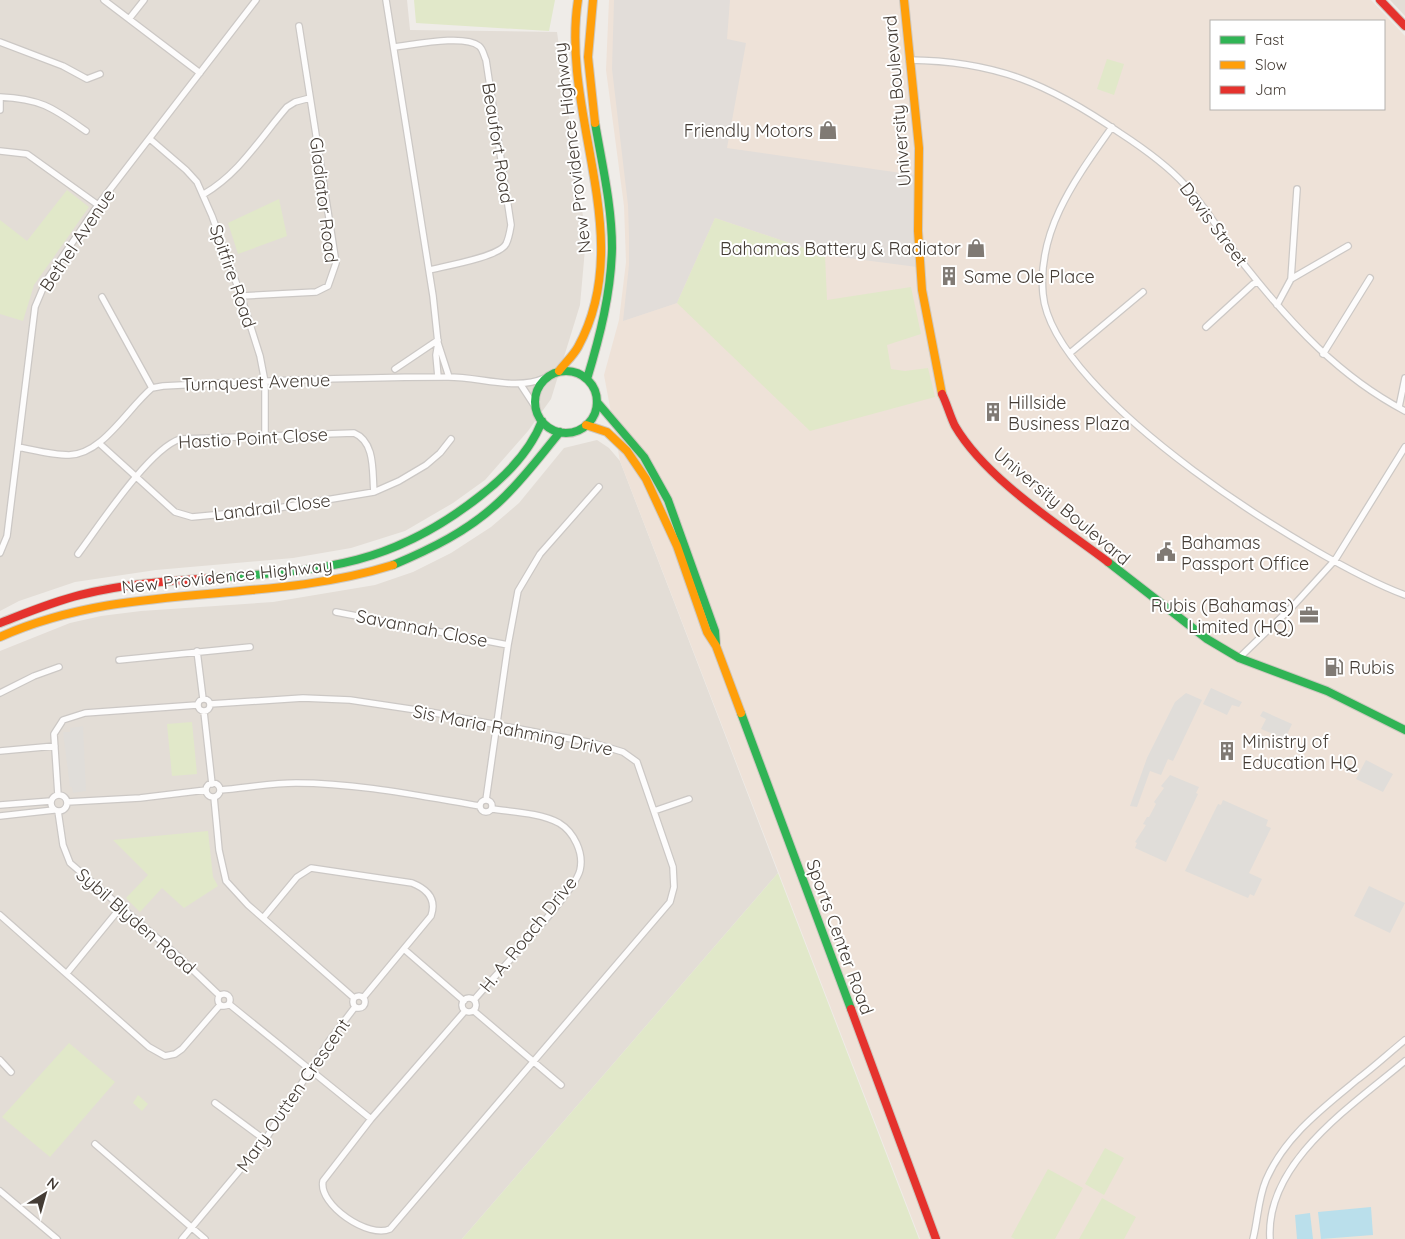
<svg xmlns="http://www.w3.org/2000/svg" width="1405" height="1239" font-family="Quicksand,sans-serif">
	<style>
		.residential { fill: #e3ddd6 }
		.commercial { fill: #eee2d8; fill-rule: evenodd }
		.industrial { fill: #e2ddd9 }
		.green { fill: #e1e8c9 }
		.parking { fill: #e0ddd9 }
		.water { fill: #badfeb }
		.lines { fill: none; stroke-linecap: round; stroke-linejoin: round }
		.street-casing { stroke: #ccc8c5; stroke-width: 8 }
		.fast-casing { stroke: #cec8c0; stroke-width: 10 }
		.slow-casing { stroke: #cec8c0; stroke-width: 10 }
		.jam-casing { stroke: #cec8c0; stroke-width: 10 }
		.street { stroke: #fdfcfc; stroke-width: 5.5 }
		.fast { stroke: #30b455; stroke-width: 8 }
		.slow { stroke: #ff9f0a; stroke-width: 8 }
		.jam { stroke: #e5322d; stroke-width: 8 }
		.labels { text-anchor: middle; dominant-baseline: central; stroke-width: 4; stroke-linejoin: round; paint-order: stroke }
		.street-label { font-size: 18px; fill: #443c35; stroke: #fff }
		.poi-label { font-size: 18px; fill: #443c35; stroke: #fff; text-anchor: start }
	</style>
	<rect width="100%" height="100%" fill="#efece8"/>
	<!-- residential -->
	<path class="residential" d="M0 0H407L410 30 557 32 586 238 580 305 551 399 528 431 485 480 453 503 405 531 351 548 293 558 156 570 75 582 19 601 0 611Z
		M1390 0H1405V16Z
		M597 440 609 448 620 461 778 873 462 1239H0V651L70 623 101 616 141 611 273 602 375 585 413 572 451 553 491 527 519 503 564 448Z"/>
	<!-- commercial -->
	<path class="commercial" d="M609 0H1371L1405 36V1239H920L620 461 604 375 619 320 626 262 624 206 606 70ZM1211 21H1384V109H1211Z"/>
	<!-- industrial -->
	<path class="industrial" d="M614 0H730L727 39 746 43 727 148 915 175 917 267 825 255 715 218 677 303 623 321 629 265V236L628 205 612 69Z"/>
	<!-- green -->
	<path class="green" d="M414 0H555L549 31 416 23Z
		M1107 59 1124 64 1114 95 1097 89Z
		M67 190 89 207 34 285 23 321 0 314V220L27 241Z
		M279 199 287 236 238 254 228 223Z
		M715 218 825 255 827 300 911 287 921 334 887 345 891 369 905 371 928 368 935 397 810 431 677 303Z
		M192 722 197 774 172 776 167 724Z
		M208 831 213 877 218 886 184 908 162 888 140 912 126 898 148 875 113 840Z
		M778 873 919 1239H462Z
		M69 1043 115 1082 50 1157 2 1117Z
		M138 1095 148 1104 142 1111 133 1103Z
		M1105 1148 1124 1158 1104 1195 1085 1184Z
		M1048 1169 1083 1188 1055 1239H1015L1011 1237Z
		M1102 1198 1136 1217 1124 1239H1079Z"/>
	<!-- parking -->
	<path class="parking" d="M1211 688 1242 702 1239 707 1232 705 1227 715 1203 704Z
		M1186 693 1202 700 1173 761 1168 759 1161 775 1150 771 1137 807 1130 806 1147 758 1175 702Z
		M1263 711 1292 724 1285 739 1261 729 1266 719 1260 716Z
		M83 726 86 791 73 793 72 787H70L63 732H70V728Z
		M1366 760 1393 774 1383 792 1356 779Z
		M1170 775 1199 787 1196 793 1198 794 1166 862 1135 848 1137 843 1135 842 1146 825 1143 824 1147 817H1149L1156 804 1154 802 1164 788 1161 786Z
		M1223 800 1268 820 1266 826 1271 828 1249 873 1262 879 1254 896 1250 894 1248 898 1185 871 1218 804 1221 805Z
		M1369 886 1405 903 1390 933 1354 916Z"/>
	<!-- water -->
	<path class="water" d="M1371 1207 1373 1235 1321 1239 1318 1212Z
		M1310 1213 1313 1239H1297L1295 1215Z"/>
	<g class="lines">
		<!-- street casing -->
		<g class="street-casing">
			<path id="street" d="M104 0 200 73
				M386 0 433 296 438 343 449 377
				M129 19 144 0
				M0 42 63 66 87 79 100 74
				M394 47C413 45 464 34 479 46 483 49 484 56 486 60L511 225C510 231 509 238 506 244 499 257 445 266 429 270
				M909 60C996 61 1049 84 1120 133 1143 148 1167 165 1185 185 1209 210 1224 240 1246 267 1291 324 1340 377 1405 411
				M0 110V97C42 99 53 108 86 131
				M1112 127C1077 177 1037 229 1043 294 1052 397 1314 561 1405 595
				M150 139 186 170 197 182 212 216 241 296 260 356 265 382V436
				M0 151 27 154 98 205
				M204 194C240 173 260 138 287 107L295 102 310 98
				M1291 279 1348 246
				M241 296 316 292 328 286 336 263 299 26
				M102 297 152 388
				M1277 305 1291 279 1297 189
				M1206 327 1253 284 1258 282
				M438 343 436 355 438 377
				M1070 353 1143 292
				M1323 354 1370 278
				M395 369 438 340
				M521 385 536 408
				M1399 407 1405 378
				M100 444 175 512 192 517 266 510 374 492 399 481 426 465 440 453 451 439
				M18 447C34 450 52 455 69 455 103 454 127 409 152 388L163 386C258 381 353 377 448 377 481 377 515 391 545 378
				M0 553 7 536 35 307 46 281 98 205 256 0
				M78 554C99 526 149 449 180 439L354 433C376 442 372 473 374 492
				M336 612 508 645
				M197 651 203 699
				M1239 658 1294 605 1335 560 1405 447
				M119 660 250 647
				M0 693 34 676 59 667
				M198 705a6 6 0 1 1 12 0a6 6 0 1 1-12 0Z
				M210 704 303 698 350 700 430 712 593 743 623 752 637 762 673 867 674 887 670 902 390 1229C369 1239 318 1205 323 1181L371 1119 465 1011
				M204 712 212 784
				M0 751 55 746
				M206 790a7 7 0 1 1 14 0a7 7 0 1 1-14 0Z
				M220 790C245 788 271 783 296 783 357 783 420 796 480 806
				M51 803a8 8 0 1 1 16 0a8 8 0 1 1-16 0Z
				M58 795 54 734 63 720 85 713 197 705
				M214 797 219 850 226 881 248 905 354 998
				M480 806a6 6 0 1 1 12 0a6 6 0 1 1-12 0Z
				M486 800 508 645 518 591 540 554 599 487
				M67 802 140 798 206 790
				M0 805 51 801
				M58 811 63 845 70 863 177 955 219 995
				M654 811 689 799
				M0 816 54 810
				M0 915 149 1047 165 1056 175 1054 182 1049 220 1005
				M263 918 297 877 311 868 412 883C427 889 437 899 431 916L363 998
				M405 950 464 1001
				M67 973 121 907
				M218 1000a6 6 0 1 1 12 0a6 6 0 1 1-12 0Z
				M353 1002a6 6 0 1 1 12 0a6 6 0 1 1-12 0Z
				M462 1005a7 7 0 1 1 14 0a7 7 0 1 1-14 0Z
				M474 1000C494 976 575 893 580 870 584 853 574 832 559 823 541 813 513 812 492 809
				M229 1004 371 1119
				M474 1011 561 1085
				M0 1060 11 1072
				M215 1103 265 1140
				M95 1144 205 1239
				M0 1191 57 1239
				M182 1239 265 1140 329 1041 355 1007
				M1253 1239C1258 1219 1258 1199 1266 1180 1285 1136 1323 1108 1358 1079 1374 1067 1389 1053 1405 1040
				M1270 1239C1265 1162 1353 1105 1405 1061"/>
		</g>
		<!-- fast casing -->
		<g class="fast-casing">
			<path id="fast" d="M535 402a31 31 0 1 1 62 0a31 31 0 1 1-62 0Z
				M587 379C600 336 611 293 612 248 612 206 602 164 595 123
				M597 402 644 457 668 500 715 631 716 644
				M1108 562 1207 639 1239 658 1327 691 1405 730
				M393 565C431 549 468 531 499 502 522 481 540 456 560 432
				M213 578C322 570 390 567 480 496 506 476 530 452 542 421
				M741 713 851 1009"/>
		</g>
		<!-- slow casing -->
		<g class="slow-casing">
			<path id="slow" d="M593 0 588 57 595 123
				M904 0 919 148 918 231 922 290 942 394
				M559 371C565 363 573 356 578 347 638 237 560 115 578 0
				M586 425 607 432 627 451 646 479 677 546 707 632 716 646 741 713
				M0 637C127 580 262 606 393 565"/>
		</g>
		<!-- jam casing -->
		<g class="jam-casing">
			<path id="jam" d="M1380 0 1405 26
				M942 394C947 404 950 416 955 426 986 479 1059 525 1108 562
				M0 623C26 613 52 602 80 595 123 584 168 581 213 578
				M851 1009 936 1239"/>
		</g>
		<!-- street -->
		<use href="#street" class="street"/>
		<!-- fast -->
		<use href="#fast" class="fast"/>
		<!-- slow -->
		<use href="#slow" class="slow"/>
		<!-- jam -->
		<use href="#jam" class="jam"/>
	</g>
	<!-- icons -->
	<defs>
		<g id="shop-bare" transform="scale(1.5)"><path d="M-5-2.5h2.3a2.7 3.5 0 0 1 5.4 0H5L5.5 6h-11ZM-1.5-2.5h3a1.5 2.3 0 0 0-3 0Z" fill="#807a74" stroke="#fff" stroke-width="2.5" paint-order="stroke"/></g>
		<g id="building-bare" transform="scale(1.5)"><path d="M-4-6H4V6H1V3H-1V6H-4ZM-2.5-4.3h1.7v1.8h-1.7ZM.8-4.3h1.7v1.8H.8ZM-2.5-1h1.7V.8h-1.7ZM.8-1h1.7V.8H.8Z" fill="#807a74" stroke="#fff" stroke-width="2.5" paint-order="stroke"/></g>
		<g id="civic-bare" transform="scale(1.5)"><path d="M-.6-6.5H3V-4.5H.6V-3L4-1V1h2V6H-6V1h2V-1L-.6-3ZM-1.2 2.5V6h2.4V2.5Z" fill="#807a74" stroke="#fff" stroke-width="2.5" paint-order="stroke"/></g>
		<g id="office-bare" transform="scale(1.5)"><path d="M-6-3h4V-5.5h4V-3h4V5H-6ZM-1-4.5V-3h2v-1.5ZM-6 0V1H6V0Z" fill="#807a74" stroke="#fff" stroke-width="2.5" paint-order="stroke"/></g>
		<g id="fuel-bare" transform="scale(1.5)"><path d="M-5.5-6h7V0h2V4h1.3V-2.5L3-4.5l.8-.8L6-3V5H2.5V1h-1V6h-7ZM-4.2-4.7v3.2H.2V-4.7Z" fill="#807a74" stroke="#fff" stroke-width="2.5" paint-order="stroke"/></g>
	</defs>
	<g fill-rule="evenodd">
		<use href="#shop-bare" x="828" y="130"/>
		<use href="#shop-bare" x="976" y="248"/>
		<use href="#building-bare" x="949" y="276"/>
		<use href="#building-bare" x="993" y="412"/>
		<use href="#civic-bare" x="1166" y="552"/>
		<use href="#office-bare" x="1309" y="615"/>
		<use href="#fuel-bare" x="1334" y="667"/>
		<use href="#building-bare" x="1227" y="751"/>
	</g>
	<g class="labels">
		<!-- street labels -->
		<g class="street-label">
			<text transform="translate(897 101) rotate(-95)">University Boulevard</text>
			<text transform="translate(498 143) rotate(81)">Beaufort Road</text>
			<text transform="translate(572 148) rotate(-97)">New Providence Highway</text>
			<text transform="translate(324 200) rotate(83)">Gladiator Road</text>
			<text transform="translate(1214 224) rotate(53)">Davis Street</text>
			<text transform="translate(77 240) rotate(-56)">Bethel Avenue</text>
			<text transform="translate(233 276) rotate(71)">Spitfire Road</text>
			<text transform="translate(256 382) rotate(-2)">Turnquest Avenue</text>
			<text transform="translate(253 438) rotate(-3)">Hastio Point Close</text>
			<text transform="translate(1062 506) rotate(40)">University Boulevard</text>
			<text transform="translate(272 507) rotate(-7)">Landrail Close</text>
			<text transform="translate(227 576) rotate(-6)">New Providence Highway</text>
			<text transform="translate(422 628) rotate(11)">Savannah Close</text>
			<text transform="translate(513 730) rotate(11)">Sis Maria Rahming Drive</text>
			<text transform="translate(136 921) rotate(41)">Sybil Blyden Road</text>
			<text transform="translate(528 934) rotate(-51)">H. A. Roach Drive</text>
			<text transform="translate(840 937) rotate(70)">Sports Center Road</text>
			<text transform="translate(293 1095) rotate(-55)">Mary Outten Crescent</text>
		</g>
		<!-- poi labels -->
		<g class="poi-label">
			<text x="813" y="130" text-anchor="end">Friendly Motors</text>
			<text x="961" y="248" text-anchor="end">Bahamas Battery &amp; Radiator</text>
			<text x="964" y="276">Same Ole Place</text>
			<text x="1008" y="402">Hillside<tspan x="1008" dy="21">Business Plaza</tspan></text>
			<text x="1181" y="542">Bahamas<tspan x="1181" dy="21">Passport Office</tspan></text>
			<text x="1294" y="605" text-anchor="end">Rubis (Bahamas)<tspan x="1294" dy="21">Limited (HQ)</tspan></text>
			<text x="1349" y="667">Rubis</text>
			<text x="1242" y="741">Ministry of<tspan x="1242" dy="21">Education HQ</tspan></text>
		</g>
	</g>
	<!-- legend -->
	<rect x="1210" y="20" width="175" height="90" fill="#ffffff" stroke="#b4b1ae"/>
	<rect x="1220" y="36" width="25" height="8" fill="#30b455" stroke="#b4b1ae"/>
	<text x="1255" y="45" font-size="15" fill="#443c35">Fast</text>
	<rect x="1220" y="61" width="25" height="8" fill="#ff9f0a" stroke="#b4b1ae"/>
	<text x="1255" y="70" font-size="15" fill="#443c35">Slow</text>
	<rect x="1220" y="86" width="25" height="8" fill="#e5322d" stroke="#b4b1ae"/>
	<text x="1255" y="95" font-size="15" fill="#443c35">Jam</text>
	<!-- north arrow -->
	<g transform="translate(45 1194) rotate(37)" stroke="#ffffff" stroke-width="4" paint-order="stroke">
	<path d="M0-4L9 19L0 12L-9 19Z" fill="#443c35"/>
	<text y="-8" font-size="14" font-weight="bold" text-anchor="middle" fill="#443c35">N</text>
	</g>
</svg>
